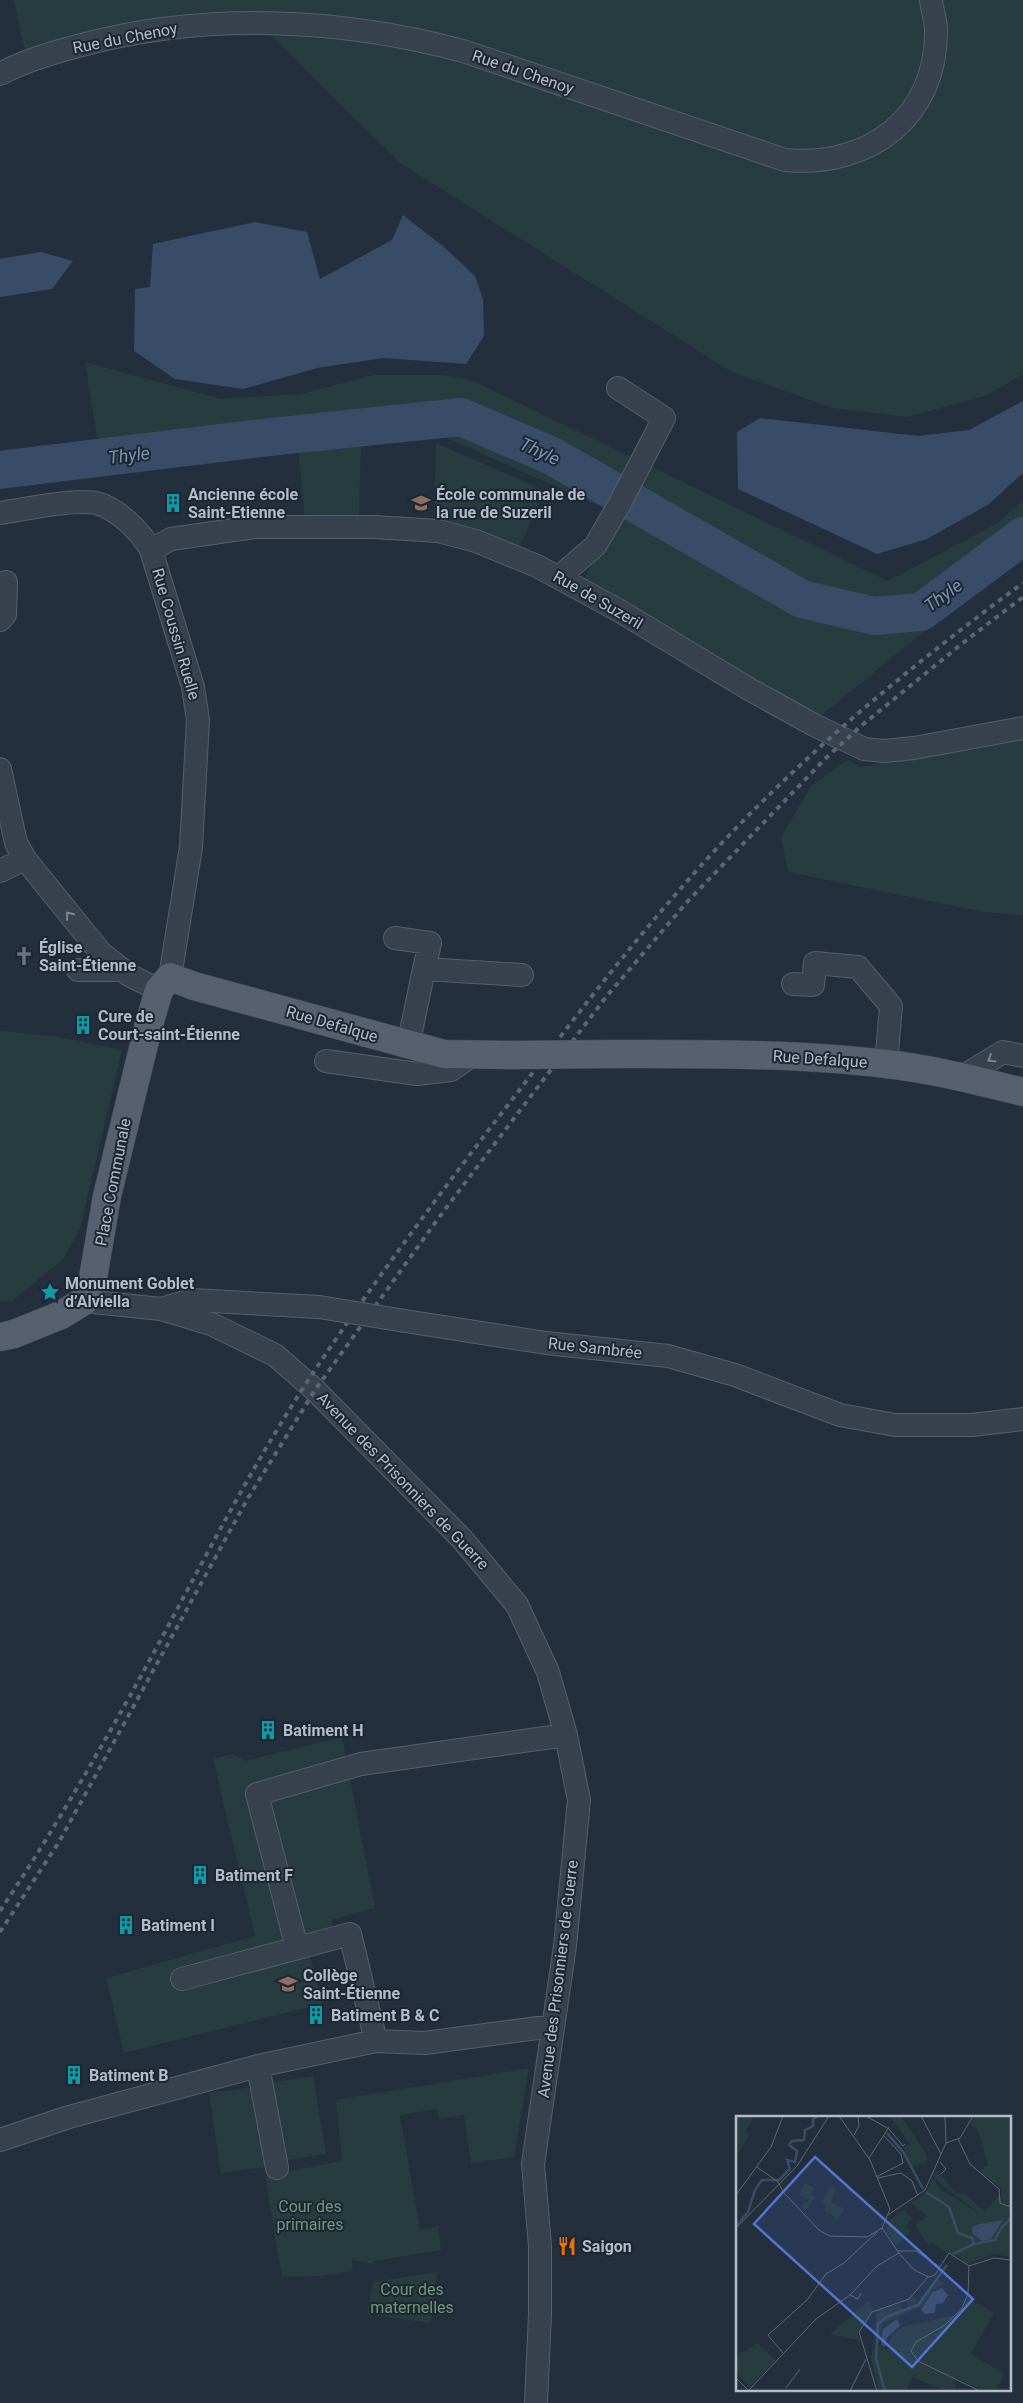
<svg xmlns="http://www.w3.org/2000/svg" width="1023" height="2403" font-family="Roboto,sans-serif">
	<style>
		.green { fill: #263c3f }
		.water { fill: #394c67 }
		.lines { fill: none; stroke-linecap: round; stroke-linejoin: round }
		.river { stroke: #394c67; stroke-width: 38 }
		.minor-casing { stroke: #565f6c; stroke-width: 24 }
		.major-casing { stroke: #414a57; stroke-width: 29 }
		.minor { stroke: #38414e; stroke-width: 22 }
		.major { stroke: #56606e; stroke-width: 28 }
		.rail { stroke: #5a6575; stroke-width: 4; stroke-dasharray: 5 5; stroke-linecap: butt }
		.minor-bridge-casing { stroke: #565f6c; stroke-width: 24; stroke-linecap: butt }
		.major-bridge-casing { stroke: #414a57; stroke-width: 29; stroke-linecap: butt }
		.minor-bridge { stroke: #38414e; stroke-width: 22 }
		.major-bridge { stroke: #56606e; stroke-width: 28 }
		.oneway { stroke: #7c8592 }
		.labels { text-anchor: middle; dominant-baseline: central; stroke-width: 4; stroke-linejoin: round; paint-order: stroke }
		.street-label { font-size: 16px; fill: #b4bcc9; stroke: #1d2633 }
		.poi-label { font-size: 16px; font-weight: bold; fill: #b4bcc9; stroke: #1d2633; text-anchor: start }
		.park-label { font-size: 16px; fill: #6b9a76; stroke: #1d2633 }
		.water-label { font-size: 18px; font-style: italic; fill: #7c92b1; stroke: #1d2633 }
		.inset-river { fill: none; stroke: #394c67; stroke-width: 2.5 }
		.inset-road { fill: none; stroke: #5e6776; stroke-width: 1 }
		.view { fill: #5274d3; fill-opacity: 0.15; stroke: #5274d3; stroke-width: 2.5 }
		.inset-edge { fill: none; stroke: #b4bcc9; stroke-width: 2.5 }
	</style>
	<rect width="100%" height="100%" fill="#242f3e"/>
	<!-- green -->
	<path class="green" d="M14 0H1023V374L988 395 907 417 832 408 732 372 400 163 263 28 120 29 26 58Z
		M85 362 221 399 301 394 373 375H441L471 380 888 581 996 524 1023 500V559L916 638 817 719 582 582 620 515 440 435 336 432 102 469Z
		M361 441 359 516H323L305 519 298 450Z
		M436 443 544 490 517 554 434 518Z
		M1023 735V915L984 912 788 872 781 837 811 786 848 760 861 767Z
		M0 1031 53 1036 122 1050 80 1229 64 1258 11 1302 0 1301Z
		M342 1737 375 1908 331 1920 339 1949 310 1956 322 2004 124 2053 106 1978 255 1936 213 1759 233 1754 245 1761Z
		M529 2068 514 2157 471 2163 464 2115 439 2119 437 2109 400 2115 420 2230 438 2227 441 2250 374 2261V2264L352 2260 353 2271 321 2276 282 2277 265 2176 342 2161 336 2100Z
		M313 2076 326 2154 282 2161 269 2083Z
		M255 2087 266 2167 221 2173 209 2093Z
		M437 2272 430 2323 367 2314 373 2282Z"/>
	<!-- water -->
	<path class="water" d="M403 215 444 247 475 276 483 299 484 336 466 364 384 358 317 368 243 389 175 379 134 351 135 289 150 287 153 244 255 222 307 232 320 279 392 240Z
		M41 252 73 261 52 289 0 297V259Z
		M1023 401V473L989 504 927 539 877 554 738 489 737 432 760 418 918 436 969 430Z"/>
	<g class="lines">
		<!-- river -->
		<path class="river" d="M0 470 270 437 461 417 552 456 802 599 874 616 921 612 1023 536"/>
		<!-- minor casing -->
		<g class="minor-casing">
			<path id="minor" d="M0 74C26 60 54 52 82 45 205 12 340 18 463 51L785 160C868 168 937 118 936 30 936 20 932 10 931 0
				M0 513C26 509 72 499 96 503 117 508 141 532 151 550L193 687 198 720 191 847 170 977
				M151 550 171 539 255 527H374L438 531 476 541 537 566 618 610 749 689 814 725 864 749 884 751 914 748 1023 728
				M559 577 595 546 619 505 664 418 618 388
				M0 620 5 615 6 582
				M0 769 16 843 25 859 101 953 129 975 159 990
				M0 871 25 859
				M395 938 430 943 424 969
				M78 970H122
				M793 984 813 985 815 963 858 967 891 1006 886 1064
				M408 1046 424 969 522 975
				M326 1061 417 1074 451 1070 471 1056
				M962 1077 1003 1052 1023 1056
				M84 1301 161 1309 178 1314 211 1324 275 1355 315 1390 462 1539 517 1605 548 1672 566 1735 579 1800 565 1946 533 2164 540 2246V2314L536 2403
				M161 1309 192 1300 319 1307
				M405 1321 546 1343 668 1356 735 1375 840 1415 895 1425H972L1023 1419
				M297 1948 257 1794 361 1764 566 1735
				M182 1979 350 1934 376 2041
				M258 2066 277 2168
				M0 2140 69 2117 258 2066 376 2041 425 2043 553 2026"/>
		</g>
		<!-- major casing -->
		<g class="major-casing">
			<path id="major" d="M614 1054C704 1054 796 1053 886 1064 932 1069 978 1081 1023 1092
				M0 1337 14 1334 61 1315 84 1301 93 1278 107 1196 148 1028 159 990 170 977 194 986 444 1054 513 1055"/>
		</g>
		<!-- minor -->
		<use href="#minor" class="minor"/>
		<!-- major -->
		<use href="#major" class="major"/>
		<!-- rail -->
		<path class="rail" d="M0 1911C49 1838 93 1762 136 1685 192 1584 243 1480 307 1382 368 1290 434 1201 501 1114 558 1040 614 965 676 894 777 776 898 675 1023 583
			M0 1932 59 1842 248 1498 315 1390 440 1216 606 997 687 902 826 758 861 726 964 642 1023 597"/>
		<!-- minor-bridge casing -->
		<g class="minor-bridge-casing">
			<path id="minor-bridge" d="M319 1307 405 1321"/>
		</g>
		<!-- major-bridge casing -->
		<g class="major-bridge-casing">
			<path id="major-bridge" d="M513 1055 614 1054"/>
		</g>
		<!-- minor-bridge -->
		<use href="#minor-bridge" class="minor-bridge"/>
		<!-- major-bridge -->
		<use href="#major-bridge" class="major-bridge"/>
	</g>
	<!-- one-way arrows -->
	<defs><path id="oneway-chevron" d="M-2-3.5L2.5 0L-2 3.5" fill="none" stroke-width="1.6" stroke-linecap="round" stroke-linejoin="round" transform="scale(1.25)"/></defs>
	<g class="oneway">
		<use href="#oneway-chevron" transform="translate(69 915) rotate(-128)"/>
		<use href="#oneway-chevron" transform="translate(991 1059) rotate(149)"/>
	</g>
	<!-- icons -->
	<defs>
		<g id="building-bare" transform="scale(1.5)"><path d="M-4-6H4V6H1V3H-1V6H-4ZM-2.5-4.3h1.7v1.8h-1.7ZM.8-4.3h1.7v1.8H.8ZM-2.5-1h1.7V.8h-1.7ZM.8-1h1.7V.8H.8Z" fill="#0f9aa8" stroke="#1d2633" stroke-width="2.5" paint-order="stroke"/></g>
		<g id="school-bare" transform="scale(1.5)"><path d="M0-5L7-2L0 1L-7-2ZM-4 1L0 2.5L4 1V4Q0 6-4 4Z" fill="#8d6e63" stroke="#1d2633" stroke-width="2.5" paint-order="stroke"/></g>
		<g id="church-bare" transform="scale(1.5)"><path d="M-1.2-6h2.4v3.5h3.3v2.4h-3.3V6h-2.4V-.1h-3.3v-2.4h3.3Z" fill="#6b7280" stroke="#1d2633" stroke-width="2.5" paint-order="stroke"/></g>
		<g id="sight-bare" transform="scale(1.5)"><path d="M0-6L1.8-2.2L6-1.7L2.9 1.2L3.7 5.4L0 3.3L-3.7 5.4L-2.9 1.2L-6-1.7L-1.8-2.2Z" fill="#0f9aa8" stroke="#1d2633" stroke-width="2.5" paint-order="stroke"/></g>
		<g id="restaurant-bare" transform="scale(1.5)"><path d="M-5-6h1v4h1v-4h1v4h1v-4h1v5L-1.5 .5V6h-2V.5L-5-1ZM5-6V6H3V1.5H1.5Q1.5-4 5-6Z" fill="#e8710a" stroke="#1d2633" stroke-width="2.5" paint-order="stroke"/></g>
	</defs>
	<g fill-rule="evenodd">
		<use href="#building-bare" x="173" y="503"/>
		<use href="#school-bare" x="421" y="503"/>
		<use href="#church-bare" x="24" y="956"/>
		<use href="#building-bare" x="83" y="1025"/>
		<use href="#sight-bare" x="50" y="1292"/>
		<use href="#building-bare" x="268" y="1730"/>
		<use href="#building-bare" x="200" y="1875"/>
		<use href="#building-bare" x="126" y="1925"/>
		<use href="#school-bare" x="288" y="1984"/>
		<use href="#building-bare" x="316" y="2015"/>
		<use href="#building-bare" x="74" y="2075"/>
		<use href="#restaurant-bare" x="567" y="2246"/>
	</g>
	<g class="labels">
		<!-- street labels -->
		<g class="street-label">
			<text transform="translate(125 38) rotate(-11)">Rue du Chenoy</text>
			<text transform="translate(523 72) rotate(19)">Rue du Chenoy</text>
			<text transform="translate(598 600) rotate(30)">Rue de Suzeril</text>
			<text transform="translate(176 634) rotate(74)">Rue Coussin Ruelle</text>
			<text transform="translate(332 1024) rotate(16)">Rue Defalque</text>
			<text transform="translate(820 1059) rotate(4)">Rue Defalque</text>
			<text transform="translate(113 1182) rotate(-79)">Place Communale</text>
			<text transform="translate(595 1348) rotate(6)">Rue Sambrée</text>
			<text transform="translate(403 1481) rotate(46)">Avenue des Prisonniers de Guerre</text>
			<text transform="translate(558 1979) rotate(-83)">Avenue des Prisonniers de Guerre</text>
		</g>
		<!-- poi labels -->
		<g class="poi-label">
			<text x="188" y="494">Ancienne école<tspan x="188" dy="18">Saint-Etienne</tspan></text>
			<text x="436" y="494">École communale de<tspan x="436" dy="18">la rue de Suzeril</tspan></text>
			<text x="39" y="947">Église<tspan x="39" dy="18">Saint-Étienne</tspan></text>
			<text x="98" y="1016">Cure de<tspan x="98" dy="18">Court-saint-Étienne</tspan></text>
			<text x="65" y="1283">Monument Goblet<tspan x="65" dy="18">d’Alviella</tspan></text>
			<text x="283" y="1730">Batiment H</text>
			<text x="215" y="1875">Batiment F</text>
			<text x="141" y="1925">Batiment I</text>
			<text x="303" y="1975">Collège<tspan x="303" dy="18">Saint-Étienne</tspan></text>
			<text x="331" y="2015">Batiment B &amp; C</text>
			<text x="89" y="2075">Batiment B</text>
			<text x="582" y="2246">Saigon</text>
		</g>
		<!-- park labels -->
		<g class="park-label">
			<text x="310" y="2206">Cour des<tspan x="310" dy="18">primaires</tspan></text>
			<text x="412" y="2289">Cour des<tspan x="412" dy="18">maternelles</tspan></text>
		</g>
		<!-- water labels -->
		<g class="water-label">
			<text transform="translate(540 451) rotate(25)">Thyle</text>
			<text transform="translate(129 455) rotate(-7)">Thyle</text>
			<text transform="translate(943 595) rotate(-36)">Thyle</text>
		</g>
	</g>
	<!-- overview -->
	<g transform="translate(736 2116)">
		<rect width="275" height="275" fill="#242f3e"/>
		<path d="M0 0H18L9 16 14 18 0 40ZM153 0H165L190 38 191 47 177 51 168 32 174 28ZM239 0H275V98L267 101 275 99V141L258 138 231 148 220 138 210 137 196 127 191 128 179 109 191 100 175 87 189 78 197 63 206 74 249 101 208 71 198 61 201 54 220 78H230L249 96 261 81H265V72L243 55 252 49 241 12 235 9ZM70 67 78 72 75 78 79 81 69 96 65 89 74 84 63 79ZM94 70 100 73 95 86 109 93 102 103 89 95 90 88 86 86ZM167 93 176 103 170 110 175 116 161 129 151 116V107ZM200 162 208 168 198 174 186 190 146 208 143 230 151 234 156 218 169 210 220 199 232 182 258 197 235 238 268 258 260 275H248L218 261 220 275H210L176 261 170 275H143L135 243 141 195 164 187 167 194 173 191 170 185 177 181 182 186 175 190 182 187ZM133 184 137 194 122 217 124 225 94 218ZM21 227 40 244 14 270 0 257V240Z" fill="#263c3f"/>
		<path d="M267 104 255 123 246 125 236 117V111L243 108ZM206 172 212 179 207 187 200 188 199 197 189 198 185 193 197 176ZM161 203 164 209 151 222 149 231 145 229 147 213Z" fill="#394c67"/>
		<path class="inset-river" d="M151 17 168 37 187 73M190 76 213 91 222 117 236 122 238 128 217 138M0 110 12 96 19 74 26 64H43L54 53 51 44 59 46 61 35 53 29 56 25 68 24 69 14 77 10V3L82 0M238 128 259 124 265 112 275 102M149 275 140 243 142 208 150 201 182 189 211 149"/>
		<path class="inset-road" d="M130 0 153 13 167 30 169 28M185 0 205 38M118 19 123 10 122 0M147 19 165 38 167 47 163 49M222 23 234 48 263 73 264 87 275 91M210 27 224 22 237 0M133 42 153 11M204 46 210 53 205 58M21 51 42 66 48 77 84 115 94 120 131 121 146 112M165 57 176 65 182 80M140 61 163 49M142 62 165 57M0 79 35 31 47 0M152 99 189 74 210 27 209 0M0 112 61 50 93 0M162 135H180L204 151M163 137 178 154 193 161 199 159 213 137 233 150M233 150 232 178 226 192 209 209 180 226 175 235 182 245 244 275M233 150 258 142 275 144M114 179 122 183 125 177M47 237 32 219 71 184 90 158 108 147 141 116M0 262 12 274M50 272 64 253M12 275 80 203 114 179 141 150 163 137 146 112 154 93 134 44 103 0M114 275 130 243M141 275 123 216 136 196 173 183 192 161"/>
		<path class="view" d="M79 41 237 183 176 251 18 108Z"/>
		<rect width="275" height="275" class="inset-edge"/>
	</g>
</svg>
